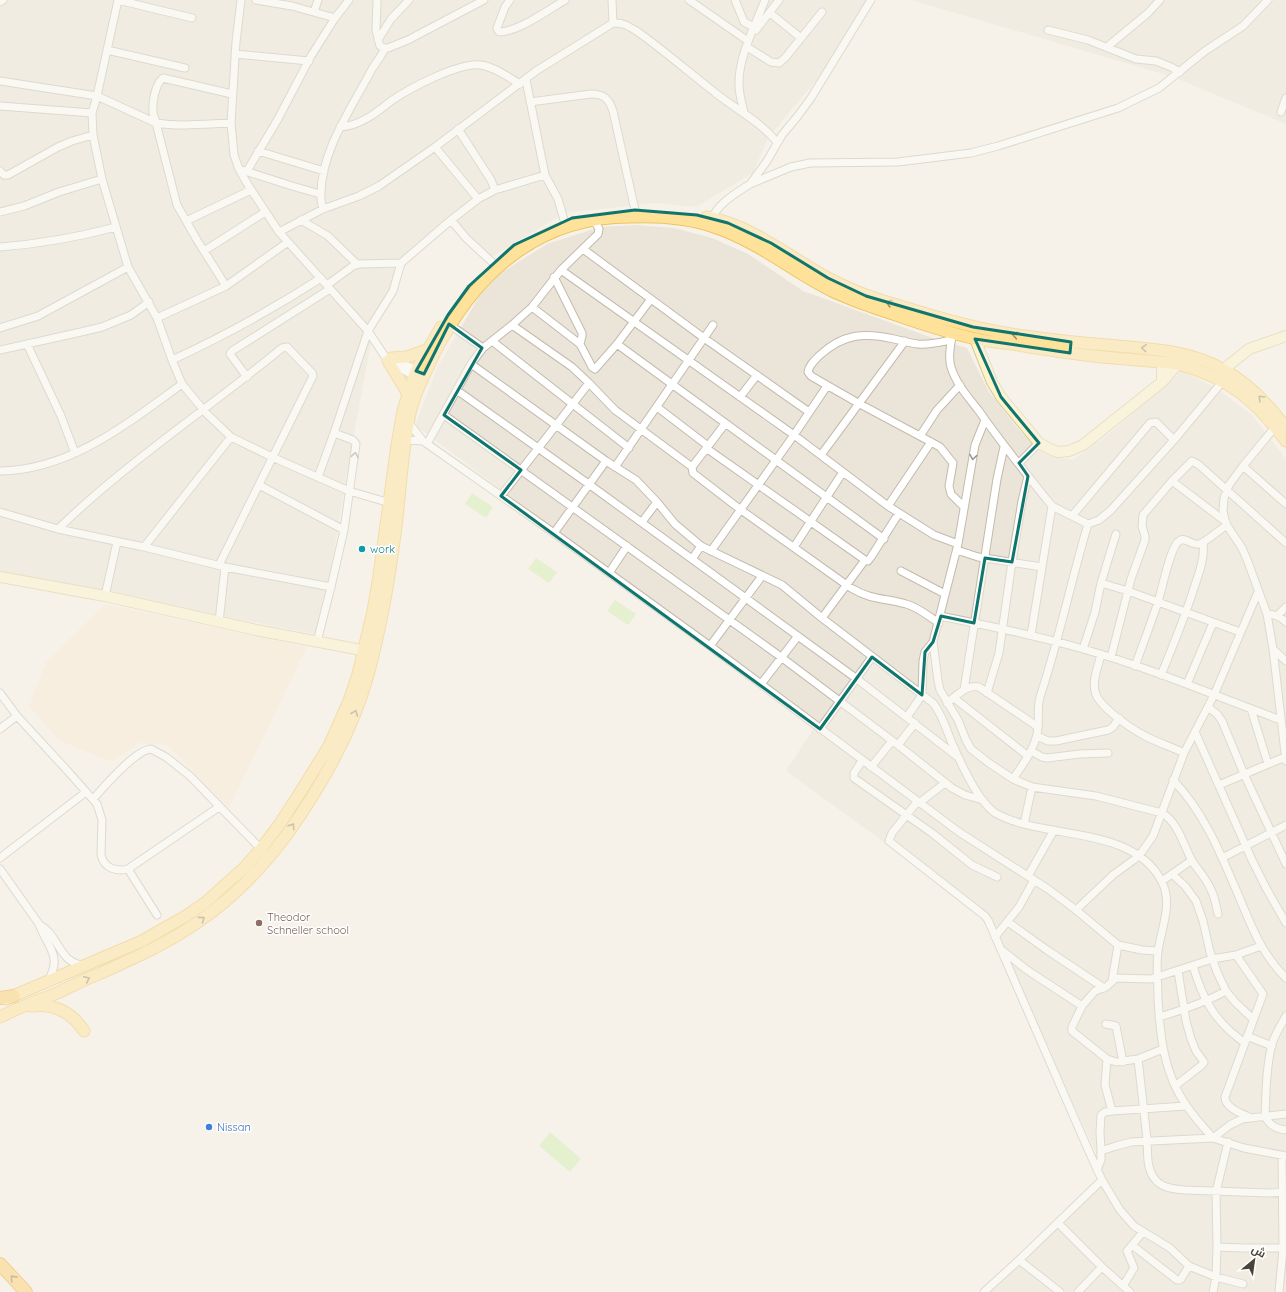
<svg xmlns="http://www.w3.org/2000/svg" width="1286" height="1292" font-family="Quicksand,Cairo,sans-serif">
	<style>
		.residential { fill: #eae5d8 }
		.commercial { fill: #f9e9d5 }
		.green { fill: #d1edb0 }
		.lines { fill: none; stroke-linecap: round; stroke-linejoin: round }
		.street-casing { stroke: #c3bbac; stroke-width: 9 }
		.secondary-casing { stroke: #d9c797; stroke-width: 12 }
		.primary-casing { stroke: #edc361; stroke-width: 13 }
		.highway-casing { stroke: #e9a631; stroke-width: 14 }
		.street { stroke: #fff; stroke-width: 7 }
		.secondary { stroke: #fff3cb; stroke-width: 10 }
		.primary { stroke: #ffe29a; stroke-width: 11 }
		.highway { stroke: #ffce6c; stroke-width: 12 }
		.oneway { stroke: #9c8b64 }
		.oneway2 { stroke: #9c9891 }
		.oneway3 { stroke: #937b4c }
		.marked { fill: none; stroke: #0f766e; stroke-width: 3; stroke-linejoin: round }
		.culture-dot { fill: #0f9aa8; stroke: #fff; stroke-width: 1.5 }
		.education-dot { fill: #8d6e63; stroke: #fff; stroke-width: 1.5 }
		.shop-dot { fill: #3f7fe0; stroke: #fff; stroke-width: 1.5 }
		.labels { text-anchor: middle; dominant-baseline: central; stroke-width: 3; stroke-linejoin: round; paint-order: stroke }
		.culture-label { font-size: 11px; fill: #0d838f; stroke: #fff; text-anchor: start }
		.education-label { font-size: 11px; fill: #785e54; stroke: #fff; text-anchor: start }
		.shop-label { font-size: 11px; fill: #366cbe; stroke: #fff; text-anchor: start }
	</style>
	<rect width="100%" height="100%" fill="#f6f2ea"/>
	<!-- residential -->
	<path class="residential" d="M0 0H870L835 58 768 138 753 173 696 207 656 203 565 213 490 258 450 218 410 257 375 321 348 467 320 635 0 574Z
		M911 0H1286V124L1173 77Z
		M635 225 674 228 712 238 748 254 803 291 927 336 967 348 989 392 1020 431 1045 454 1073 460 1110 433 1182 371 1216 388 1252 415 1286 459V1292H986L1090 1196 1102 1166 988 918 786 771 815 726 415 425 437 368 480 295 501 273 547 244 600 227Z"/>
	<!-- commercial -->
	<path class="commercial" d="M105 604 307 647 229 808 167 745 139 743 112 762 60 741 29 707 46 662Z"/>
	<!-- green -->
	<path class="green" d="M472 493 493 507 486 518 465 504Z
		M536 558 557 572 549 583 528 569Z
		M615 600 636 614 628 625 607 611Z
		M550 1132 581 1159 570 1172 539 1146Z"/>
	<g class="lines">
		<!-- street casing -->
		<g class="street-casing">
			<path id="street" d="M118 0 97 96 92 113 93 135 102 179 128 267 157 318 172 360 182 384 206 413 231 437 272 457 349 491 390 503
				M118 0 192 18
				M241 0 236 42 231 123 234 155 239 169 248 185 279 232 368 331 388 361 417 378
				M256 0 292 6 335 18
				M377 0 376 30 380 46 385 48
				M510 0 505 7 497 28 499 32C518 32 548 10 565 0
				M612 0 613 23
				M689 0 748 41
				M735 0 744 22 754 27
				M0 2 3 0
				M314 12 318 0
				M770 13 801 38
				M756 30 779 0
				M1048 30 1088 40 1136 59 1156 61 1171 67 1180 72
				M378 40 391 19 409 0
				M747 47 771 62 779 63 785 58 822 12
				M1107 47 1148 13 1160 0
				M107 50 185 68
				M235 54 309 61
				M526 80 545 175 558 199 564 220
				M0 81 97 96 156 123 177 205 197 240 226 286
				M530 102 591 94C604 94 609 99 613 111L635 210
				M0 106 92 113
				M744 112C742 103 739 94 739 85 738 57 755 26 765 0
				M1281 112 1286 98
				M231 123C206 124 181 127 156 123 155 120 154 116 153 113 152 103 155 84 163 78L232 94
				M340 127C360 126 376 113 391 101 410 88 459 62 481 65 495 67 508 77 520 84
				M458 129 491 180 495 190
				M435 147 478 199
				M258 151 324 171
				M242 170 292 186 320 194
				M0 171 4 175H8L58 147 72 141 93 135
				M247 171 278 119 311 56 335 18 349 0
				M751 183 767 161 782 135 797 117 811 98 871 0
				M323 209C322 204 320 199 321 194 321 150 353 106 372 69 377 61 381 57 385 48H388L408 40 484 0
				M0 212 24 206 59 192 102 179
				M712 218C720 202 735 194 750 184L791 167 810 163 898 162 971 153 998 146 1118 108 1159 88 1205 51 1243 26 1268 0
				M301 220 328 236 357 264
				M451 220 466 238 492 262
				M594 220 599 229 598 234 561 270 794 435 888 506 934 535 958 544
				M186 221 251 190
				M279 232 323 209 359 196 379 186 435 147 536 71 613 23C623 22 630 27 638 32 666 52 691 74 718 95 739 111 759 121 777 142
				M0 247C39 244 78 237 116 227
				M583 249 704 338 809 412
				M204 251 265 212
				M554 277 582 333V336L580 344
				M327 285 353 266 359 264 401 263
				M532 307 580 344 592 367 595 369 617 344 651 299
				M157 318 226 286 288 242
				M512 325 532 307 561 270
				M0 328 38 316 128 267
				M952 337C950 347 948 358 951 367 956 384 969 398 979 411 1002 444 1027 475 1052 506L1031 635
				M951 340C941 342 929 345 918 344 910 343 902 341 894 339 864 332 843 334 820 355 815 360 809 365 808 372L811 376 858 403 931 442 940 447 953 463 949 486 951 494 964 507
				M492 341 629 448
				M27 344 61 416 75 453
				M617 344 884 539
				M483 348 512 325 572 367 589 383 615 410 692 467
				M0 350 81 332 102 327 131 315 149 302
				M393 359 420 372
				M172 360C224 336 273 309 321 278
				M471 364 606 461 636 480 657 502 675 524 701 546 782 585 822 618 933 703C942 714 946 728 951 741 960 761 978 803 997 814 1045 840 1134 825 1162 882 1173 903 1161 930 1158 951 1156 966 1158 983 1158 999 1160 1036 1164 1074 1186 1105 1194 1117 1203 1127 1213 1138
				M247 377 230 354 232 351 330 289
				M458 391 590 485 857 679 959 758
				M740 397 757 375
				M657 407 708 446
				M444 415 781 657 898 745 952 788 965 795 983 800
				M985 420 975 445 958 544 933 642 938 681 940 690 958 720 966 740 971 749 989 763 1013 779 1032 787 1096 796 1162 813C1178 822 1184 846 1192 861 1198 870 1207 879 1211 890 1215 897 1216 906 1218 914
				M409 423 423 441 554 533 710 646 959 832 1048 889 1076 910 1118 945 1142 950 1158 951
				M725 424 692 467 693 473 741 510 851 588C871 600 885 598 906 604 918 607 928 616 939 623
				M1275 427 1243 466 1229 485 1224 498 1223 511 1226 524 1242 548 1248 562 1267 614 1273 649 1286 761
				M920 436 937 410 960 385
				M405 440 423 441
				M427 444 471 364 483 348 450 325
				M706 448 865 560 822 618
				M821 455 905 341
				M1019 463 1039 443
				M1243 466 1286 504
				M615 467 713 325
				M0 471C71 470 128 423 182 384
				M318 477 334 433 368 331 393 291 401 263 451 220 478 199 495 190 545 175
				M1172 481 1226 522
				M259 485 344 530
				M501 496 589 383
				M888 506 931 442
				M0 512 58 529 144 547 225 567 331 587
				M1072 516 1150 423 1156 422 1174 440
				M642 522 657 502
				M1088 524 1099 520 1111 510 1174 440 1223 381
				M58 529C127 462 208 409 282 348L287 347 312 373 313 376 219 565
				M554 533 606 461
				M144 547 231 437
				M794 547 843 472
				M957 550 978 557 1042 567
				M711 551 794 435 827 386
				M692 559 701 546
				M865 560 868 561 871 557 899 513
				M901 571 945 594
				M609 573 627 546
				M1101 583 1128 591 1240 632
				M105 596 117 542
				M1267 614C1275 614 1280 616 1286 622
				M1278 615 1286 607
				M940 616C988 626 1036 635 1083 649 1151 668 1215 696 1281 720
				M219 622 225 567
				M317 642 331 587 344 530 356 444 353 440 334 433
				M710 646 762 576
				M1083 649 1095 612 1101 583 1116 534
				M1273 649 1286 661
				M1101 654C1099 665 1092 679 1095 691 1097 706 1133 730 1147 737 1159 743 1172 747 1184 753
				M1111 657 1131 579 1145 540V536L1142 526 1143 515 1172 481 1192 461 1199 465 1286 543
				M1135 666C1143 644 1151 623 1158 602 1162 590 1170 547 1179 541 1185 536 1192 546 1199 544 1203 544 1222 528 1227 525
				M1161 675C1173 646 1185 617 1194 588 1199 573 1205 558 1203 543
				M761 684 798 636
				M1187 684 1213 623
				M964 690 997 479 1004 447
				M0 693 17 716 64 767 97 804 102 820 101 855C104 868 116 872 128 869L219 807
				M987 693 999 653 1012 562 1022 501 1028 476
				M954 698 1028 756
				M947 703C956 696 967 684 979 687L1038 727
				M1208 707 1217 714 1222 721 1244 774 1286 864
				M1251 709 1268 764
				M907 717 922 695 923 661 925 652 933 642
				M0 729 17 716
				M820 729 872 657
				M1195 732 1252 860 1266 888 1286 923
				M1037 736 1048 741H1056L1108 730 1113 727 1119 718
				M898 745 915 723
				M1031 751 1042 757 1047 758 1080 754 1108 753
				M862 761 854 773V778L932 833 972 865 997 877
				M871 767 892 741
				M1013 779C1024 763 1036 747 1038 728 1039 718 1037 707 1040 697 1059 640 1071 581 1088 524L1052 506
				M1173 780C1205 813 1222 857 1240 899 1252 928 1263 956 1286 978
				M1219 785 1285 757
				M93 799C104 787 135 750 151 749L166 757 190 776 261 849
				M917 802 892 833 889 841 985 916 988 920 1087 1147 1102 1180 1120 1210 1134 1226 1170 1248 1189 1266 1216 1277 1243 1284
				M919 803 945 783
				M1024 824 1032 787
				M0 858 86 792
				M1222 858 1286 825
				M0 869 39 924C47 947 63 955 48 981
				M128 869 157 915
				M1172 874 1192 860
				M1028 876 1054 830
				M1162 881 1172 874 1185 886 1196 901 1203 921 1210 952 1217 972 1226 991 1235 1002 1253 1019
				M1076 910 1113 875 1139 856 1153 836 1184 753 1214 695 1258 592
				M1008 922 1047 950 1104 988
				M40 925C59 935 59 963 83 965
				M995 937 1019 907 1034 880
				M1003 951 1027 970 1082 1006 1072 1027V1031L1107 1059 1116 1062 1138 1059 1163 1049
				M1236 955 1263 994 1225 1097C1225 1108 1241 1113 1249 1117
				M1193 966C1203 1000 1215 1022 1245 1043
				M1112 981 1118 945
				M1082 1006 1095 991 1106 987 1116 978 1151 979 1212 959 1236 955 1261 946
				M1286 1016C1281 1025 1275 1034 1272 1044 1266 1068 1266 1093 1265 1117 1271 1126 1276 1129 1286 1130
				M1159 1017C1183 1010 1204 1003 1226 991
				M1106 1024 1116 1026 1123 1062
				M1247 1036 1272 1046
				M1107 1059 1105 1085 1112 1111 1186 1106
				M1138 1059C1141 1086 1144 1112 1147 1139 1148 1152 1146 1167 1154 1178 1161 1188 1173 1189 1185 1190L1269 1193 1286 1192
				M1175 1086 1202 1065 1204 1062 1196 1051 1191 1039 1186 1021 1178 971
				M1213 1138 1230 1125 1242 1119 1286 1114
				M1101 1151 1100 1132 1101 1115 1105 1112 1112 1111
				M1097 1170 1101 1160V1151L1116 1146 1131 1142 1213 1138 1244 1148 1286 1156
				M1058 1223 1102 1267 1130 1292
				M1132 1245 1177 1280H1179L1181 1279 1189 1266
				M1217 1247 1216 1192 1228 1142
				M1019 1260 1060 1292
				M1123 1286 1134 1268 1127 1251 1143 1232
				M984 1292 1019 1260 1102 1180
				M1078 1292 1102 1267
				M1213 1292 1216 1277 1217 1247 1243 1248H1286
				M1279 1292 1283 1249 1282 1155"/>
		</g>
		<!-- secondary casing -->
		<g class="secondary-casing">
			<path id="secondary" d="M975 339 992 382 1001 397 1039 443 1050 449 1058 452 1069 451 1083 445 1162 382 1178 364
				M1224 369 1249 349 1286 336
				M1162 382V362
				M0 577 105 596 256 630 372 652"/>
		</g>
		<!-- primary casing -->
		<g class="primary-casing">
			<path id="primary" d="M707 217C753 226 789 257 828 278 847 288 866 296 887 302 932 316 978 330 1025 336 1053 340 1080 343 1107 345 1147 349 1188 349 1224 370 1250 384 1269 405 1286 428
				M391 358 407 357 427 350
				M388 361 408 394
				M6 999 142 941 186 916 206 902 244 868 261 849 279 825 296 799 329 746 349 701 358 674 373 611 379 576 397 445 403 411 408 394 416 371 441 327
				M31 1006C53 1003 72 1012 84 1031
				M0 1017C18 1008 36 1001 55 994 70 987 85 979 101 973 134 958 168 943 198 922 233 898 263 867 288 833 322 785 352 733 368 675 381 627 390 576 396 526 401 487 402 447 411 409 416 390 426 372 434 354 475 274 536 217 630 217 658 216 688 218 714 227 757 241 792 271 832 291 845 297 858 302 872 307 906 318 941 332 977 339 990 342 1005 343 1018 345 1041 349 1063 352 1085 355 1116 359 1147 360 1178 364 1228 377 1256 401 1286 441"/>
		</g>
		<!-- highway casing -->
		<g class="highway-casing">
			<path id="highway" d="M0 998 14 996
				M0 1264 26 1292"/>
		</g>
		<!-- street -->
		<use href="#street" class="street"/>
		<!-- secondary -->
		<use href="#secondary" class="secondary"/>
		<!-- primary -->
		<use href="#primary" class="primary"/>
		<!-- highway -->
		<use href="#highway" class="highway"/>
	</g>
	<!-- one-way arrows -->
	<defs><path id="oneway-chevron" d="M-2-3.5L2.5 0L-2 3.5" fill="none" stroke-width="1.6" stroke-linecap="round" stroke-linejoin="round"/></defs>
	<g class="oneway">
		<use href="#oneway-chevron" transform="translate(889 303) rotate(-163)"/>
		<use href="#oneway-chevron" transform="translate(1015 335) rotate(-170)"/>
		<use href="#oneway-chevron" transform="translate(1144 348) rotate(-175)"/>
		<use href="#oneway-chevron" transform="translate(1261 398) rotate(-135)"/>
		<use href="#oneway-chevron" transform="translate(355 713) rotate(-68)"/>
		<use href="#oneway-chevron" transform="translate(292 826) rotate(-57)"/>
		<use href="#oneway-chevron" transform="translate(202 919) rotate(-36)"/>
		<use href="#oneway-chevron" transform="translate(87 979) rotate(-25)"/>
	</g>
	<g class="oneway2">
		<use href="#oneway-chevron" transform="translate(355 455) rotate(-81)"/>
		<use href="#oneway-chevron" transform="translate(973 457) rotate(99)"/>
	</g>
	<use class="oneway3" href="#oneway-chevron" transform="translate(13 1278) rotate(-132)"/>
	<!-- marked area -->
	<path d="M0 0H1286V1292H0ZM635 210 697 215 728 223 771 243 828 278 866 296 973 327 1071 342 1070 353 975 339 1001 397 1039 443 1019 463 1028 476 1012 562 985 558 974 623 941 616 933 642 925 652 922 695 872 657 820 729 501 496 521 470 444 415 482 348 449 324 424 374 416 371 448 315 469 286 514 245 572 218Z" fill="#f6f2ea" fill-opacity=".55" fill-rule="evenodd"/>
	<path class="marked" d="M635 210 697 215 728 223 771 243 828 278 866 296 973 327 1071 342 1070 353 975 339 1001 397 1039 443 1019 463 1028 476 1012 562 985 558 974 623 941 616 933 642 925 652 922 695 872 657 820 729 501 496 521 470 444 415 482 348 449 324 424 374 416 371 448 315 469 286 514 245 572 218Z"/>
	<!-- markers -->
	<circle class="culture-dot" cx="362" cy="549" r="4"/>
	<circle class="education-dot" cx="259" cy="923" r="4"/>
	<circle class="shop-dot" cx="209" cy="1127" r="4"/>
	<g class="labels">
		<!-- culture labels -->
		<g class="culture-label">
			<text x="370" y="549">work</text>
		</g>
		<!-- education labels -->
		<g class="education-label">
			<text x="267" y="917">Theodor<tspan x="267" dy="13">Schneller school</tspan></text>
		</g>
		<!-- shop labels -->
		<g class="shop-label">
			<text x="217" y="1127">Nissan</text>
		</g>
	</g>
	<!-- north arrow -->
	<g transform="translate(1254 1260) rotate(29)" stroke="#ffffff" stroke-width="3" paint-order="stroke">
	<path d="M0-3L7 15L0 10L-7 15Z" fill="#4b4337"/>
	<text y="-6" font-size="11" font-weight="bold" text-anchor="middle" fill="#4b4337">ش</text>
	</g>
</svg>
